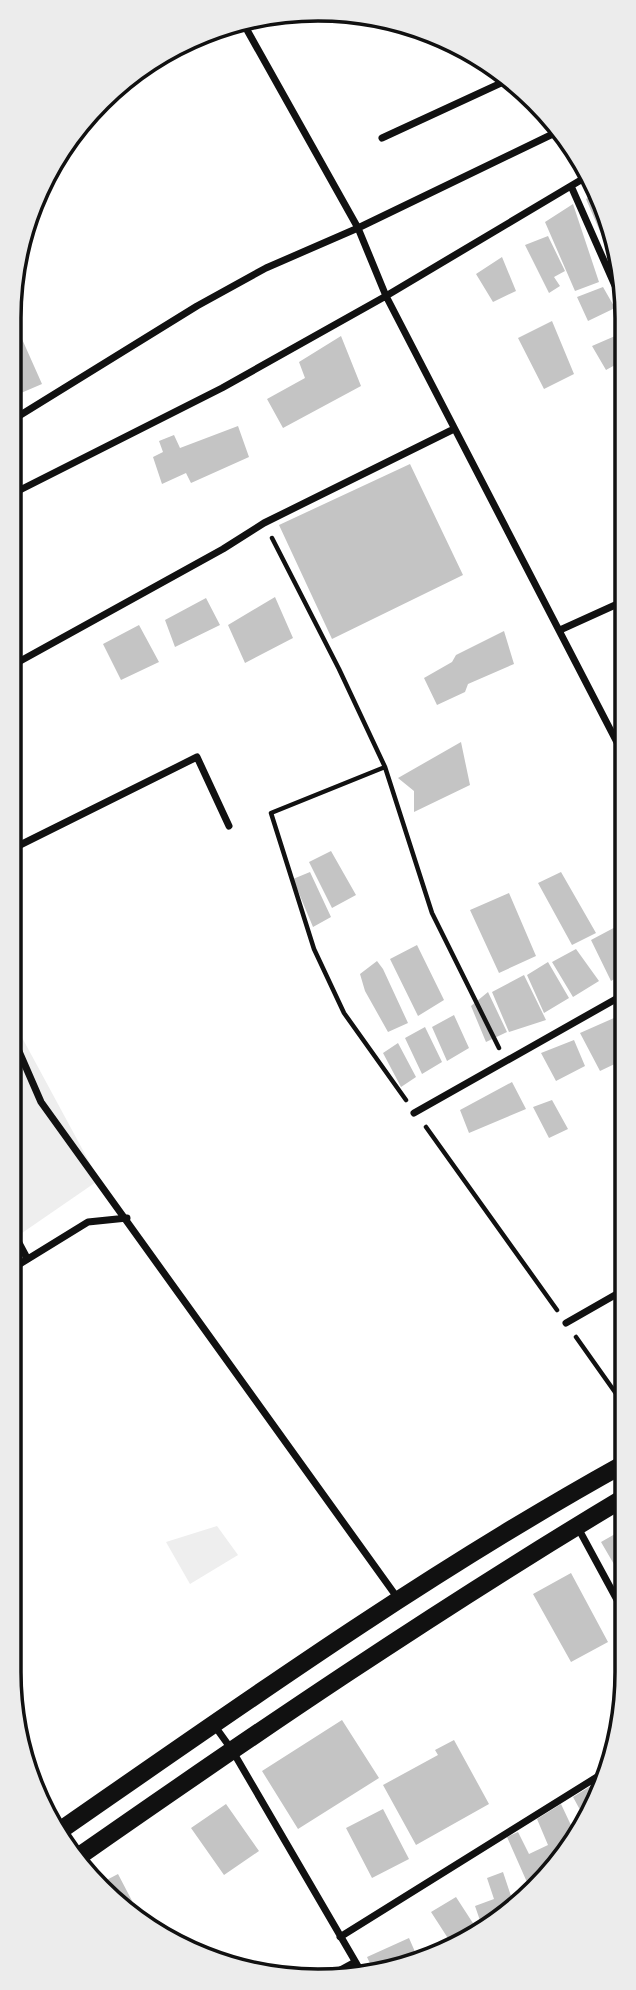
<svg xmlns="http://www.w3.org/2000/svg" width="636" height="1990" font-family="'Playfair Display',serif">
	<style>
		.green { fill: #eee }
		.building { fill: #c4c4c4 }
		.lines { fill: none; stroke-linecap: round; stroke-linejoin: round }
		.path { stroke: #111; stroke-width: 4.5 }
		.minor { stroke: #111; stroke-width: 7 }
		.primary { stroke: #111; stroke-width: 18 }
		.rim { fill: none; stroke: #111; stroke-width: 3.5 }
	</style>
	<rect width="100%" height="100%" fill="#fff"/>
	<!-- green -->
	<path class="green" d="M12 1019 99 1180 22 1233 11 1215Z
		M217 1526 238 1555 190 1584 166 1542Z"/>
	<!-- building -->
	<path class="building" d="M598 191 618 256 612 259 586 199Z
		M573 204 599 282 575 291 545 222Z
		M548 236 565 271 554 277 560 286 549 293 525 245Z
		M502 257 516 291 493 302 476 274Z
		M603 287 615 308 588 321 577 297Z
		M552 321 574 374 544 389 518 338Z
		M622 333 624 338V360L606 370 592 346Z
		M341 336 361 386 283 428 267 399 305 378 299 362Z
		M22 339 42 384 14 396V343Z
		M238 426 249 457 191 483 186 473 162 484 153 457 163 452 159 441 174 435 180 448Z
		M410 464 463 575 332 639 279 525Z
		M275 597 293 638 245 663 228 625Z
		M206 598 220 625 175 647 165 620Z
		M139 625 159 662 121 680 103 644Z
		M504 631 514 664 468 684 465 692 437 705 424 678 452 662 456 655Z
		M461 742 470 785 414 812V791L398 778Z
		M331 851 356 895 332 908 309 862Z
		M310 872 331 917 313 927 293 879Z
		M561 872 596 933 572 945 538 883Z
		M509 893 536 956 499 973 470 910Z
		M623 923V974L611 981 591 940Z
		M417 945 444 1000 418 1016 390 959Z
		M576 949 599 981 573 997 552 962Z
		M377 961 383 969 408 1023 388 1032 365 991 360 974Z
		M548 962 569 998 544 1013 527 975Z
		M524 975 546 1020 509 1032 492 992Z
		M488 992 507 1032 486 1042 471 1006Z
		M623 1014V1060L600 1071 580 1033Z
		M454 1015 469 1048 447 1061 432 1027Z
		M425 1027 442 1062 422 1074 405 1038Z
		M574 1040 585 1066 556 1081 541 1053Z
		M398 1043 416 1077 401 1087 383 1053Z
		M512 1082 526 1109 469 1133 460 1110Z
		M552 1100 568 1129 549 1138 533 1107Z
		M622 1530V1578L601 1542Z
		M571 1573 608 1642 571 1662 533 1594Z
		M342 1720 379 1778 298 1829 262 1771Z
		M454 1740 489 1804 416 1845 383 1785 438 1755 435 1750Z
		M602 1779 596 1794 585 1819 573 1797Z
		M226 1804 259 1851 224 1875 191 1828Z
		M561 1804 577 1838 563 1856 549 1862 552 1867 530 1889 507 1837 518 1832 529 1854 548 1845 537 1819Z
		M383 1809 409 1859 372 1878 346 1828Z
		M503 1872 514 1905 490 1929 484 1932 475 1906 494 1899 487 1878Z
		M118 1874 141 1918 97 1885Z
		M456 1897 480 1934 453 1946 431 1912Z
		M409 1938 419 1961 398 1971 374 1972 367 1957Z"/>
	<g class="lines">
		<!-- path -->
		<path class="path" d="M272 538 339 669 385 767 271 813 314 949 344 1013 406 1100
			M385 767 432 913 499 1048
			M426 1127 557 1310
			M576 1337 622 1402"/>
		<!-- minor -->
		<path class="minor" d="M242 21 358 228 386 296 623 754
			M382 138 510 79
			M571 186 624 306
			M14 419 197 306 266 268 358 228 559 131
			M14 493 222 388 386 296 591 174
			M560 630 624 601
			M13 665 223 549 264 523 454 429
			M12 849 197 757 229 826
			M11 1033 41 1102 399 1600
			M414 1113 623 995
			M11 1228 27 1258
			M10 1270 88 1222 127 1218
			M566 1323 622 1291
			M577 1526 622 1609
			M214 1725 232 1750 362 1973
			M340 1937 605 1772
			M331 1975 355 1962"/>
		<!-- primary -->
		<path class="primary" d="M58 1832C241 1705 427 1573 622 1465
			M75 1859C254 1734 435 1611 622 1499"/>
	</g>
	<!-- crop -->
	<path d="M0 0H636V1990H0ZM318 21H318A297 297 0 0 1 615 318V1672A297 297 0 0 1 318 1969H318A297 297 0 0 1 21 1672V318A297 297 0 0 1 318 21Z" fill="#ececec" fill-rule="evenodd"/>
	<path class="rim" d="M318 21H318A297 297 0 0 1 615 318V1672A297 297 0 0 1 318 1969H318A297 297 0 0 1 21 1672V318A297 297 0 0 1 318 21Z"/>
</svg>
